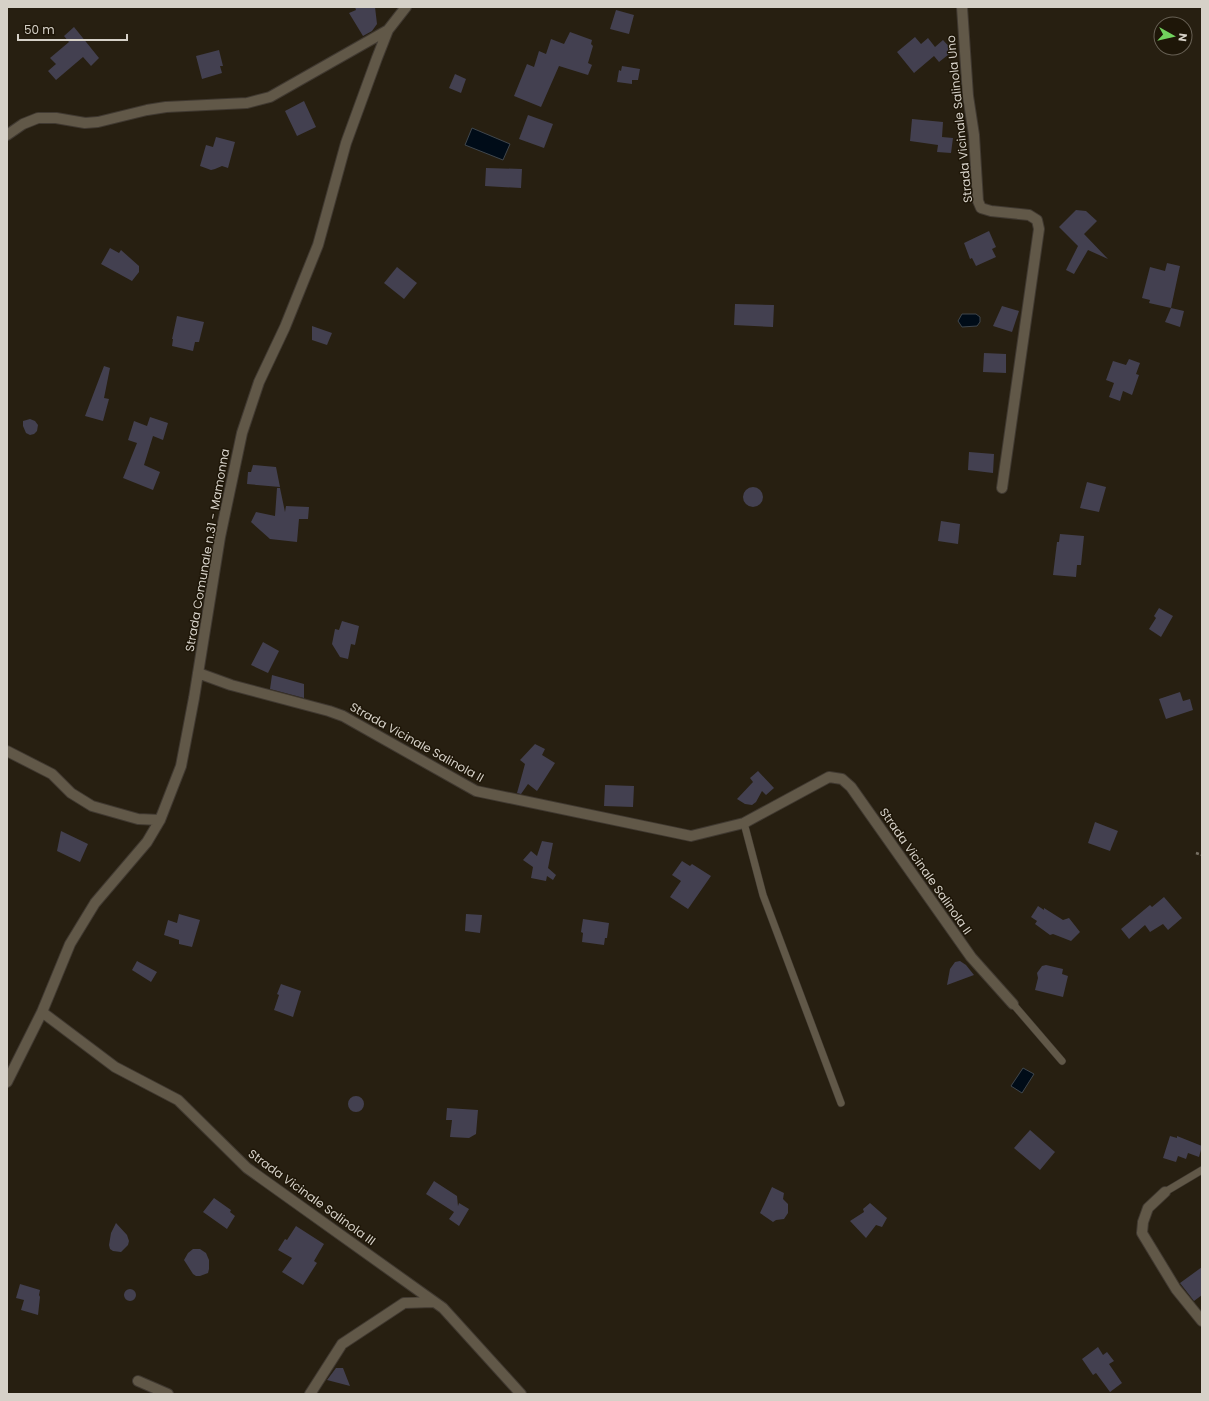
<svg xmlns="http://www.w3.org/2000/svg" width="1209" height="1401" font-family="Poppins,sans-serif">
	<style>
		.water { fill: #000c18; stroke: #40474d }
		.building { fill: #434050 }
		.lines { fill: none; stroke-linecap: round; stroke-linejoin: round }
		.service-casing { stroke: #403931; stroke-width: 8 }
		.minor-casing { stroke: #403931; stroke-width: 12 }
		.path { stroke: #777064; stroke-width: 2.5; stroke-dasharray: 3 2; stroke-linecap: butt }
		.service { stroke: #615848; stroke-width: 7 }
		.minor { stroke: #615848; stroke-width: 10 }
		.labels { text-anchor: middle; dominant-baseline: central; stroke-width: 3; stroke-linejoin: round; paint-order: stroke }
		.street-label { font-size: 12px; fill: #d6d1c8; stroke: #1e1608 }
	</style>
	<rect width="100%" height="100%" fill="#271f11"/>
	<!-- water -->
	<path class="water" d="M472 128 510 144 503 160 465 145Z
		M962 314H976L980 317V322L977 326 962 327 958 321Z
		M1023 1068 1034 1074 1022 1093 1011 1086Z"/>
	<!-- building -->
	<path class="building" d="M355 7H375L377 24 372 31 363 36 349 13 356 10Z
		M616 10 634 15 629 34 610 29Z
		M74 27 99 58 91 66 83 57 56 80 48 71 56 64 50 58 69 42 64 36Z
		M570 32 592 40 591 44 593 46 588 63 592 65 588 75 559 66 541 107 514 96 527 64 534 67 539 51 546 54 551 39 564 44Z
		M915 37 921 44 928 38 935 47 943 40 953 51 939 62 934 56 914 73 897 52Z
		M219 50 223 66H220L222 73 202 79 196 56Z
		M622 66 640 69 638 80H632V84L617 82 619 70 621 71Z
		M455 74 466 79 461 93 449 88Z
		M304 101 316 127 297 136 285 111Z
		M528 115 553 124 544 148 519 139Z
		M912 119 943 122 942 137 953 138 951 153 937 152 938 145 910 141Z
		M216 137 235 142 228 168 222 166 215 169 211 170 200 166 206 145 213 147Z
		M486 168 522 169 521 188 485 186Z
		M1076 210 1086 211 1097 221 1084 234 1108 259 1088 250 1074 274 1066 270 1078 246 1059 227Z
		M989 231 996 247 992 249 996 257 976 266 972 258 970 259 964 243Z
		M110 248 119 253 121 250 139 266V272L132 281 101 264Z
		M1167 263 1180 266 1171 308 1149 303 1150 300 1142 298 1150 267 1165 271Z
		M397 267 417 283 404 299 384 283Z
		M735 304 774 305 773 327 734 325Z
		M1002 306 1019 311 1012 332 993 326Z
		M1171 308 1184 311 1180 327 1165 322Z
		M177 316 204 322 199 342H195L193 351 172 346 173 339H172Z
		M312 326 332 333 327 345 312 340Z
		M984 353 1006 354V373L983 372Z
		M1129 359 1140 363 1136 374 1139 375 1132 395 1123 391 1120 401 1109 397 1114 383 1106 380 1113 361 1126 365Z
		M104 366 110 368 104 398 109 399 103 421 85 416Z
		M150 417 168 423 163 440 153 436 144 465 160 472 153 490 123 478 137 443 128 440 134 421 147 426Z
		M30 419 35 421 38 425 37 431 34 434 30 435 26 433 23 426V421Z
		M969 452 994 454 993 473 968 470Z
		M253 465 276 467 280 487 247 484 248 472H251Z
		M1087 482 1106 487 1099 512 1080 508Z
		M743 497a10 10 0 1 1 20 0a10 10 0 1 1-20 0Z
		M277 488H280L285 512 286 506 309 507 308 519H299L297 542 270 539 251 522 256 512 275 516Z
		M941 521 960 524 958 544 938 541Z
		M1060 534 1084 536 1081 565H1077L1076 577 1053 575 1057 542H1059Z
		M1159 608 1173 616 1161 637 1149 629 1156 618 1154 616Z
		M342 621 359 626 355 645 351 644 348 659 340 657 332 644 335 629 339 630Z
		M263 642 279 651 268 673 251 665Z
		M272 675 304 684V698L270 689Z
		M1180 692 1183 701 1190 699 1193 710 1166 719 1159 699Z
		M535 744 545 749 542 755 555 763 537 791 528 784 521 794 517 793 525 764 520 760Z
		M758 771 774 788 766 795 762 791 756 802 752 805 745 804 737 799 753 782 750 778Z
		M605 785 634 786 633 807 604 806Z
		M1095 822 1118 831 1110 851 1088 843Z
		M61 831 88 844 80 862 57 851Z
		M542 841 553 843 548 868 556 875 553 880 547 876 546 881 531 878 533 867 523 860 531 851 537 856Z
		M682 861 690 866 692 864 711 876 688 909 670 897 681 881 672 875Z
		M1164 897 1182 918 1168 930 1163 924 1150 932 1145 925 1129 939 1121 929 1150 905 1152 907Z
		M1038 906 1044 910V908L1063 920 1069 918 1080 932 1071 941 1053 934 1050 935 1035 924 1037 921 1031 917Z
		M179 914 200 920 192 947 179 944V940L164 935 168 920 177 923Z
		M466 914 482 915 480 933 465 931Z
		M583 919 609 923 607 938H605L604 945 582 942 583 933 581 932Z
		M137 961 157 972 151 982 132 970Z
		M960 961 966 965 974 975 947 985 950 969 955 962Z
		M1046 965 1063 969 1062 974 1068 976 1063 997 1035 990 1038 978 1037 973 1042 966Z
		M281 984 301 991 293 1017 274 1010 279 995 277 994Z
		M348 1104a8 8 0 1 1 16 0a8 8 0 1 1-16 0Z
		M447 1108 478 1110 476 1134 469 1138 450 1137 452 1120H446Z
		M1030 1130 1055 1152 1040 1170 1014 1148Z
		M1170 1136 1177 1138V1136L1202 1146 1199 1157 1188 1153 1186 1159 1178 1156 1176 1162 1163 1158Z
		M434 1181 457 1196 458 1206 459 1203 469 1209 459 1226 449 1219 454 1212 426 1194Z
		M772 1187 784 1193 783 1199 788 1204V1213L784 1219 776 1220 773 1222 760 1213Z
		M214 1198 231 1210 230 1212 235 1216 227 1229 203 1212Z
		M870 1203 887 1218 882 1227 876 1225 866 1238 850 1221 864 1212 863 1209Z
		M116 1223 127 1235 129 1241 128 1245 121 1252 113 1251 110 1249 109 1245 111 1233Z
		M296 1226 324 1244 314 1261 317 1263 303 1285 282 1272 292 1258 278 1250 285 1239 287 1240Z
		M193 1249H200L206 1253 209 1260V1269L208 1273 200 1276H196L193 1274 184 1260 188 1253Z
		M1202 1267V1295L1194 1301 1180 1283Z
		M20 1284 40 1290 39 1295 40 1297 38 1315 21 1310 24 1300 16 1298Z
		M124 1295a6 6 0 1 1 12 0a6 6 0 1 1-12 0Z
		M1098 1347 1103 1355 1107 1352 1114 1361 1109 1364 1122 1383 1110 1392 1096 1373 1093 1375 1082 1359Z
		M336 1368H343L350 1386 327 1380Z"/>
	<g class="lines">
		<!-- service casing -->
		<g class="service-casing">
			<path id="service" d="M744 823 763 895 841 1103
				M1013 1004 1062 1061
				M1165 1192 1202 1170"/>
		</g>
		<!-- minor casing -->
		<g class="minor-casing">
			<path id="minor" d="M962 7 968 96 974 135 978 201 981 208 991 211 1029 215 1037 220 1039 229 1002 488
				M7 135 23 124 38 118H56L85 123 98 122 147 110 166 107 247 103 270 97 388 30
				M198 673 231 685 329 711 343 716 476 791 691 836 744 823 829 777 842 779 851 787 971 957 1013 1004
				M7 751 52 774 71 793 92 806 138 819 160 820
				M42 1012 115 1067 178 1100 247 1168 443 1308 521 1394
				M7 1082 42 1012 70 944 95 903 147 842 160 820 181 766 194 698 220 537 242 433 259 382 285 327 318 245 346 143 377 58 388 30 406 7
				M1165 1192 1148 1208 1143 1222 1142 1233 1176 1289 1202 1321
				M138 1381 168 1394
				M310 1394 342 1344 404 1303 433 1302"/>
		</g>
		<!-- path -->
		<path class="path" d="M1196 853 1202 855"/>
		<!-- service -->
		<use href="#service" class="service"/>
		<!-- minor -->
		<use href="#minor" class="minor"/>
	</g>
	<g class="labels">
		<!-- street labels -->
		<g class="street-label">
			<text transform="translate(959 119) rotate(-96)">Strada Vicinale Salinola Uno</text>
			<text transform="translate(207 550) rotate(-80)">Strada Comunale n.31 - Mamonna</text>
			<text transform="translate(417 742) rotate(29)">Strada Vicinale Salinola II</text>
			<text transform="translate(926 871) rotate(55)">Strada Vicinale Salinola II</text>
			<text transform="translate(312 1197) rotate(36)">Strada Vicinale Salinola III</text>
		</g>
	</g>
	<!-- border -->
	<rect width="1209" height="1401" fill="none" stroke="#d6d1c8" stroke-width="16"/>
	<!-- north arrow -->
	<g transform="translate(1173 36) rotate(98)"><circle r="19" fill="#1e1608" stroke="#686155"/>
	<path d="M0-3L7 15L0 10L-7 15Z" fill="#71d25e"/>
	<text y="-6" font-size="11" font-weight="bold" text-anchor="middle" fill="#d6d1c8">N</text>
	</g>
	<!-- scale -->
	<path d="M18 34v6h109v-6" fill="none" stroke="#d6d1c8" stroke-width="2"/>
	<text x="24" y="34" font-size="12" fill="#d6d1c8" stroke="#1e1608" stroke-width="3" paint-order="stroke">50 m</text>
</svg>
